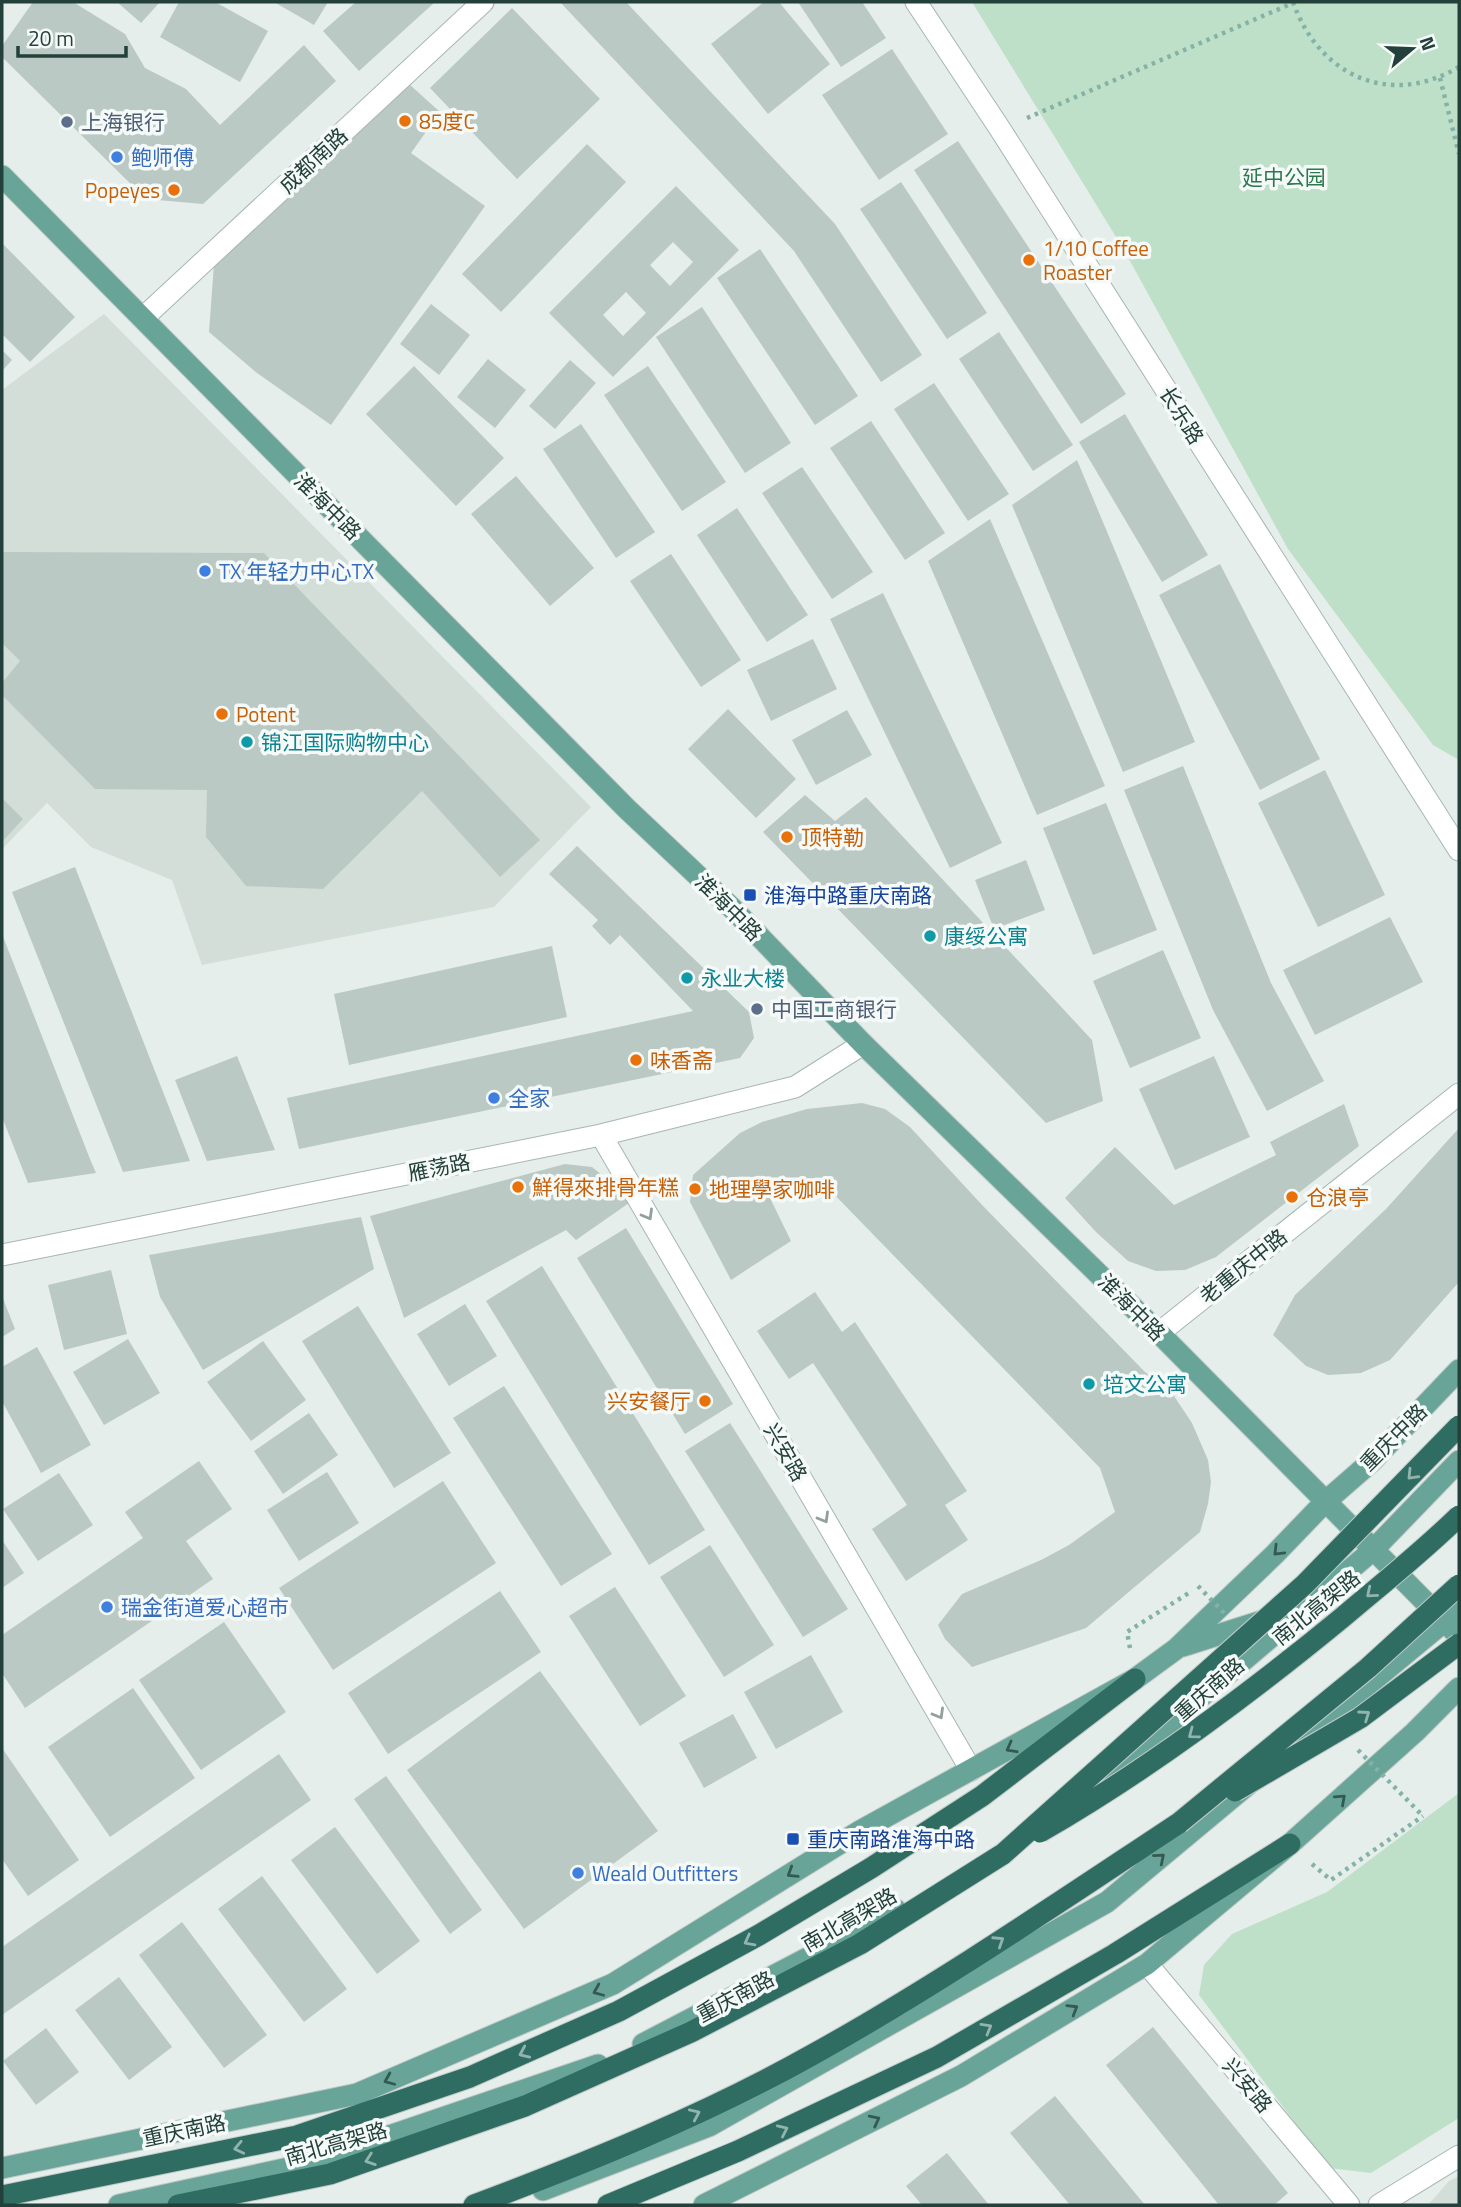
<svg xmlns="http://www.w3.org/2000/svg" width="1461" height="2207" font-family="'Titillium Web','Noto Sans SC',sans-serif">
	<style>
		.built { fill: #d3ded9 }
		.green { fill: #bedfc8 }
		.building { fill: #bac9c3; fill-rule: evenodd }
		.lines { fill: none; stroke-linecap: round; stroke-linejoin: round }
		.minor-casing { stroke: #a7b6b2; stroke-width: 23 }
		.major-casing { stroke: #c1cac8; stroke-width: 23 }
		.highway-casing { stroke: #c1cac8; stroke-width: 23 }
		.path { stroke: #85b2a6; stroke-width: 4.5; stroke-dasharray: 3.5 5; stroke-linecap: butt }
		.minor { stroke: #fff; stroke-width: 21 }
		.major { stroke: #69a498; stroke-width: 21 }
		.highway { stroke: #2f6d63; stroke-width: 21 }
		.highway-bridge-casing { stroke: #c1cac8; stroke-width: 23; stroke-linecap: butt }
		.path-bridge { stroke: #85b2a6; stroke-width: 4.5; stroke-dasharray: 3.5 5; stroke-linecap: butt }
		.highway-bridge { stroke: #2f6d63; stroke-width: 21 }
		.oneway { stroke: #91a09c }
		.oneway2 { stroke: #92b4ae }
		.oneway3 { stroke: #345952 }
		.food-dot { fill: #e8710a; stroke: #f5faf8; stroke-width: 2.5 }
		.service-dot { fill: #5c6f8a; stroke: #f5faf8; stroke-width: 2.5 }
		.shop-dot { fill: #3f7fe0; stroke: #f5faf8; stroke-width: 2.5 }
		.culture-dot { fill: #0f9aa8; stroke: #f5faf8; stroke-width: 2.5 }
		.transit-dot { fill: #1a4fb4; stroke: #f5faf8; stroke-width: 2.5 }
		.labels { text-anchor: middle; dominant-baseline: central; stroke-width: 7; stroke-linejoin: round; paint-order: stroke }
		.food-label { font-size: 21px; fill: #c56008; stroke: #f5faf8; text-anchor: start }
		.service-label { font-size: 21px; fill: #4e5e75; stroke: #f5faf8; text-anchor: start }
		.shop-label { font-size: 21px; fill: #366cbe; stroke: #f5faf8; text-anchor: start }
		.street-label { font-size: 21px; fill: #23403a; stroke: #f5faf8 }
		.park-label { font-size: 21px; fill: #2d784e; stroke: #f5faf8 }
		.culture-label { font-size: 21px; fill: #0d838f; stroke: #f5faf8; text-anchor: start }
		.transit-label { font-size: 21px; fill: #164399; stroke: #f5faf8; text-anchor: start }
	</style>
	<rect width="100%" height="100%" fill="#e5eeea"/>
	<!-- built -->
	<path class="built" d="M104 314 591 807 494 907 202 965 172 880 91 847 47 803 2 849V390Z
		M1459 2176V2205H1428L1449 2181Z"/>
	<!-- green -->
	<path class="green" d="M972 2H1459V760L1433 745 1288 549 1124 250Z
		M1459 1793V2118L1371 2173 1329 2168 1199 1995 1204 1965 1232 1934 1327 1892Z"/>
	<!-- building -->
	<path class="building" d="M33 2H73L125 34 145 68 186 89 220 125 304 45 336 81 203 204 146 199 2 57V46Z
		M117 2H160L141 23Z
		M179 2H215L268 31 240 82 160 37Z
		M274 2H328L314 25Z
		M356 2H435L359 71 323 31Z
		M560 2H626L835 224 922 355 881 382 794 251Z
		M764 2H779L830 64 768 114 711 44Z
		M798 2H862L886 38 841 67Z
		M512 8 600 99 517 179 430 88Z
		M892 49 948 134 879 180 822 95Z
		M409 84 440 112 411 153 485 206 331 425 257 373 209 332 214 264Z
		M958 141 1126 394 1081 424 914 170Z
		M587 144 626 182 501 312 462 274Z
		M901 182 987 313 947 339 860 209Z
		M676 186 739 250 613 377 549 313ZM673 242 693 262 670 286 650 265ZM626 292 646 313 623 336 603 315Z
		M2 243 75 317 30 362 2 334Z
		M760 249 858 396 815 425 717 278Z
		M431 304 470 335 439 375 400 344Z
		M702 307 791 443 745 473 656 337Z
		M999 332 1073 445 1033 471 959 359Z
		M2 350 12 360 2 371Z
		M488 359 526 390 495 428 457 397Z
		M570 360 596 383 555 429 529 406Z
		M414 366 504 458 456 506 366 414Z
		M648 366 726 482 682 511 604 395Z
		M934 383 1009 494 968 521 894 409Z
		M1125 414 1208 555 1162 582 1079 442Z
		M871 421 945 533 905 560 830 448Z
		M581 424 655 532 616 558 543 449Z
		M1077 460 1195 742 1123 772 1012 505Z
		M802 467 873 572 832 599 762 493Z
		M516 476 594 568 550 606 471 514Z
		M737 508 808 615 767 642 697 535Z
		M990 519 1105 786 1037 815 928 561Z
		M2 552 264 553 540 840 500 877 422 791 323 889 246 886 206 837 207 790 95 789 2 695V683L20 661 2 643Z
		M671 554 741 660 701 687 630 581Z
		M1220 564 1320 759 1260 790 1159 595Z
		M883 593 1002 843 950 868 830 619Z
		M813 639 837 689 771 721 747 670Z
		M728 709 796 779 756 818 688 749Z
		M847 710 872 755 816 785 792 740Z
		M1183 766 1271 983 1324 1081 1267 1111 1213 1010 1124 790Z
		M1325 770 1385 895 1318 927 1258 803Z
		M805 795 835 821 866 797 1092 1040 1103 1101 1046 1123 763 832Z
		M2 798 23 819 2 842Z
		M1106 803 1157 930 1093 955 1043 828Z
		M577 846 749 1012 754 1038 740 1058 299 1149 287 1098 693 1011 620 935 610 945 592 926 598 920 549 874Z
		M1026 860 1045 910 994 929 975 880Z
		M75 867 185 1148 190 1161 123 1172 12 892Z
		M1390 917 1423 982 1315 1035 1283 970Z
		M2 934 90 1159 96 1173 28 1183 2 1117Z
		M552 946 567 1017 349 1065 334 994Z
		M1163 950 1201 1038 1130 1068 1093 981Z
		M237 1056 275 1150 207 1161 175 1080Z
		M1214 1056 1250 1137 1175 1170 1139 1089Z
		M862 1103 885 1109 910 1127 983 1206 1145 1372 1174 1396 1192 1423 1208 1460 1211 1482 1208 1504 1200 1532 1086 1628 972 1667 945 1639 938 1625 962 1594 1041 1560 1069 1545 1115 1512 1100 1468 829 1189 802 1181 779 1188 770 1198 791 1241 731 1280 690 1202 693 1175 740 1133 762 1122 807 1109Z
		M1344 1104 1359 1146 1216 1257 1185 1270 1156 1271 1128 1261 1096 1232 1065 1198 1115 1147 1174 1205 1276 1155 1270 1142Z
		M1459 1128V1282L1390 1360 1361 1373 1328 1375 1306 1366 1273 1335 1295 1295 1386 1209Z
		M565 1164 592 1167 617 1187 629 1203 576 1240 566 1230 404 1318 370 1216Z
		M361 1217 374 1269 203 1370 160 1297 149 1255Z
		M626 1228 733 1404 685 1434 577 1258Z
		M542 1266 705 1530 649 1565 486 1301Z
		M111 1270 127 1334 64 1350 48 1285Z
		M815 1292 842 1332 855 1322 967 1491 945 1505 968 1540 906 1581 872 1529 907 1505 813 1363 789 1379 757 1331Z
		M2 1296 15 1329 2 1337Z
		M465 1304 497 1356 449 1386 417 1334Z
		M358 1306 451 1453 394 1488 302 1341Z
		M128 1339 160 1393 104 1425 73 1372Z
		M263 1341 306 1400 251 1441 207 1382Z
		M37 1347 91 1445 41 1473 2 1401V1367Z
		M504 1386 612 1554 561 1586 453 1418Z
		M309 1413 338 1455 283 1494 254 1451Z
		M730 1423 848 1609 803 1637 685 1451Z
		M199 1461 232 1509 186 1541 213 1579 25 1708 2 1673V1635L143 1538 125 1512Z
		M327 1472 359 1523 299 1561 267 1510Z
		M59 1473 93 1525 38 1561 3 1509Z
		M443 1481 496 1563 333 1670 279 1588Z
		M2 1540 24 1573 2 1588Z
		M710 1545 774 1645 724 1677 660 1577Z
		M615 1587 686 1696 640 1726 569 1616Z
		M500 1591 541 1652 388 1754 348 1693Z
		M224 1622 286 1712 201 1770 139 1680Z
		M811 1655 843 1712 776 1749 744 1692Z
		M540 1671 658 1831 524 1929 407 1770Z
		M133 1688 195 1778 110 1837 48 1747Z
		M733 1714 757 1758 704 1788 679 1743Z
		M2 1748 79 1860 28 1896 2 1859Z
		M279 1754 311 1800 2 2015V1947Z
		M386 1776 482 1910 450 1934 354 1799Z
		M335 1827 420 1941 377 1974 291 1860Z
		M262 1876 347 1989 304 2022 218 1909Z
		M182 1922 267 2035 224 2068 139 1955Z
		M119 1977 172 2047 129 2080 75 2010Z
		M1153 2027 1288 2193 1274 2205H1219L1106 2065Z
		M46 2028 79 2072 36 2105 3 2061Z
		M1055 2096 1145 2205H1070L1010 2133Z
		M947 2153 989 2205H922L906 2186Z"/>
	<g class="lines">
		<!-- minor casing -->
		<g class="minor-casing">
			<path id="minor" d="M916 2 1000 129 1459 850
				M143 318 483 2
				M601 1135 971 1770
				M2 1255 601 1135 795 1087 863 1044
				M1159 1333 1459 1094
				M1147 1964 1349 2205
				M1379 2205 1459 2156"/>
		</g>
		<!-- major casing -->
		<g class="major-casing">
			<path id="major" d="M2 176 627 809 733 909 863 1044 1159 1333 1459 1636
				M1183 1646 1265 1620
				M1281 1757 1445 1621 1459 1606
				M1076 1800 1089 1792 1373 1550 1459 1461
				M643 2044 867 1927 896 1910
				M2 2168 357 2094 613 1984 860 1831 1135 1679 1176 1649 1275 1554 1325 1502 1372 1461 1459 1370
				M543 2190 709 2126 1107 1902 1251 1782
				M119 2205 307 2164 598 2065
				M704 2205 961 2076 1147 1964 1290 1844 1415 1732 1459 1688"/>
		</g>
		<!-- highway casing -->
		<g class="highway-casing">
			<path id="highway" d="M2 2196 297 2136 470 2077 619 2011 759 1935 871 1868 982 1796 1135 1679
				M178 2205 330 2174 525 2106 691 2032 860 1944 1003 1854
				M474 2205C589 2162 705 2115 812 2055 938 1985 1058 1903 1179 1823
				M608 2205 738 2151 937 2057 1115 1954 1290 1844"/>
		</g>
		<!-- path -->
		<path class="path" d="M1293 2C1319 76 1390 108 1459 67
			M1440 78 1459 154
			M1027 118 1293 3
			M1130 1648 1127 1632 1192 1591
			M1312 1864 1331 1880 1423 1816"/>
		<!-- minor -->
		<use href="#minor" class="minor"/>
		<!-- major -->
		<use href="#major" class="major"/>
		<!-- highway -->
		<use href="#highway" class="highway"/>
		<!-- highway-bridge casing -->
		<g class="highway-bridge-casing">
			<path id="highway-bridge" d="M1235 1791 1360 1718 1459 1644
				M1179 1823 1368 1668 1459 1585
				M1040 1832C1148 1770 1247 1696 1343 1617 1382 1584 1422 1552 1459 1516
				M1003 1854 1305 1584 1459 1426"/>
		</g>
		<!-- path-bridge -->
		<path class="path-bridge" d="M1198 1586 1227 1616
			M1358 1750 1423 1816"/>
		<!-- highway-bridge -->
		<use href="#highway-bridge" class="highway-bridge"/>
	</g>
	<!-- one-way arrows -->
	<defs><path id="oneway-chevron" d="M-2-3.5L2.5 0L-2 3.5" fill="none" stroke-width="1.6" stroke-linecap="round" stroke-linejoin="round" transform="scale(1.75)"/></defs>
	<g class="oneway">
		<use href="#oneway-chevron" transform="translate(648 1215) rotate(60)"/>
		<use href="#oneway-chevron" transform="translate(824 1518) rotate(60)"/>
		<use href="#oneway-chevron" transform="translate(939 1714) rotate(60)"/>
	</g>
	<g class="oneway2">
		<use href="#oneway-chevron" transform="translate(1412 1475) rotate(134)"/>
		<use href="#oneway-chevron" transform="translate(1371 1593) rotate(140)"/>
		<use href="#oneway-chevron" transform="translate(1365 1715) rotate(-35)"/>
		<use href="#oneway-chevron" transform="translate(1193 1734) rotate(143)"/>
		<use href="#oneway-chevron" transform="translate(749 1941) rotate(152)"/>
		<use href="#oneway-chevron" transform="translate(999 1941) rotate(-33)"/>
		<use href="#oneway-chevron" transform="translate(987 2028) rotate(-30)"/>
		<use href="#oneway-chevron" transform="translate(524 2053) rotate(156)"/>
		<use href="#oneway-chevron" transform="translate(695 2114) rotate(-24)"/>
		<use href="#oneway-chevron" transform="translate(783 2130) rotate(-25)"/>
		<use href="#oneway-chevron" transform="translate(239 2148) rotate(168)"/>
		<use href="#oneway-chevron" transform="translate(370 2160) rotate(161)"/>
	</g>
	<g class="oneway3">
		<use href="#oneway-chevron" transform="translate(1278 1551) rotate(135)"/>
		<use href="#oneway-chevron" transform="translate(1011 1748) rotate(151)"/>
		<use href="#oneway-chevron" transform="translate(1341 1799) rotate(-42)"/>
		<use href="#oneway-chevron" transform="translate(1160 1858) rotate(-40)"/>
		<use href="#oneway-chevron" transform="translate(792 1873) rotate(148)"/>
		<use href="#oneway-chevron" transform="translate(598 1991) rotate(157)"/>
		<use href="#oneway-chevron" transform="translate(1073 2009) rotate(-31)"/>
		<use href="#oneway-chevron" transform="translate(389 2080) rotate(157)"/>
		<use href="#oneway-chevron" transform="translate(875 2120) rotate(-27)"/>
	</g>
	<!-- markers -->
	<g class="food-dot">
		<circle cx="405" cy="121" r="7"/>
		<circle cx="174" cy="190" r="7"/>
		<circle cx="1029" cy="260" r="7"/>
		<circle cx="222" cy="714" r="7"/>
		<circle cx="787" cy="837" r="7"/>
		<circle cx="636" cy="1060" r="7"/>
		<circle cx="518" cy="1187" r="7"/>
		<circle cx="695" cy="1189" r="7"/>
		<circle cx="1292" cy="1197" r="7"/>
		<circle cx="705" cy="1401" r="7"/>
	</g>
	<g class="service-dot">
		<circle cx="67" cy="122" r="7"/>
		<circle cx="757" cy="1009" r="7"/>
	</g>
	<g class="shop-dot">
		<circle cx="117" cy="157" r="7"/>
		<circle cx="205" cy="571" r="7"/>
		<circle cx="494" cy="1098" r="7"/>
		<circle cx="107" cy="1607" r="7"/>
		<circle cx="578" cy="1873" r="7"/>
	</g>
	<g class="culture-dot">
		<circle cx="247" cy="742" r="7"/>
		<circle cx="930" cy="936" r="7"/>
		<circle cx="687" cy="978" r="7"/>
		<circle cx="1089" cy="1384" r="7"/>
	</g>
	<g class="transit-dot">
		<rect x="743" y="888" width="14" height="14" rx="3.5"/>
		<rect x="786" y="1832" width="14" height="14" rx="3.5"/>
	</g>
	<g class="labels">
		<!-- food labels -->
		<g class="food-label">
			<text x="419" y="121">85度C</text>
			<text x="160" y="190" text-anchor="end">Popeyes</text>
			<text x="1043" y="248">1/10 Coffee<tspan x="1043" dy="24">Roaster</tspan></text>
			<text x="236" y="714">Potent</text>
			<text x="801" y="837">顶特勒</text>
			<text x="650" y="1060">味香斋</text>
			<text x="532" y="1187">鮮得來排骨年糕</text>
			<text x="709" y="1189">地理學家咖啡</text>
			<text x="1306" y="1197">仓浪亭</text>
			<text x="691" y="1401" text-anchor="end">兴安餐厅</text>
		</g>
		<!-- service labels -->
		<g class="service-label">
			<text x="81" y="122">上海银行</text>
			<text x="771" y="1009">中国工商银行</text>
		</g>
		<!-- shop labels -->
		<g class="shop-label">
			<text x="131" y="157">鲍师傅</text>
			<text x="219" y="571">TX 年轻力中心TX</text>
			<text x="508" y="1098">全家</text>
			<text x="121" y="1607">瑞金街道爱心超市</text>
			<text x="592" y="1873">Weald Outfitters</text>
		</g>
		<!-- street labels -->
		<g class="street-label">
			<text transform="translate(313 160) rotate(-43)">成都南路</text>
			<text transform="translate(1182 415) rotate(58)">长乐路</text>
			<text transform="translate(328 506) rotate(45)">淮海中路</text>
			<text transform="translate(729 907) rotate(45)">淮海中路</text>
			<text transform="translate(439 1167) rotate(-11)">雁荡路</text>
			<text transform="translate(1243 1266) rotate(-39)">老重庆中路</text>
			<text transform="translate(1132 1307) rotate(45)">淮海中路</text>
			<text transform="translate(1393 1437) rotate(-45)">重庆中路</text>
			<text transform="translate(786 1452) rotate(60)">兴安路</text>
			<text transform="translate(1316 1607) rotate(-39)">南北高架路</text>
			<text transform="translate(1209 1689) rotate(-41)">重庆南路</text>
			<text transform="translate(849 1919) rotate(-30)">南北高架路</text>
			<text transform="translate(735 1996) rotate(-28)">重庆南路</text>
			<text transform="translate(1248 2085) rotate(50)">兴安路</text>
			<text transform="translate(184 2130) rotate(-12)">重庆南路</text>
			<text transform="translate(336 2143) rotate(-16)">南北高架路</text>
		</g>
		<!-- park labels -->
		<g class="park-label">
			<text x="1284" y="177">延中公园</text>
		</g>
		<!-- culture labels -->
		<g class="culture-label">
			<text x="261" y="742">锦江国际购物中心</text>
			<text x="944" y="936">康绥公寓</text>
			<text x="701" y="978">永业大楼</text>
			<text x="1103" y="1384">培文公寓</text>
		</g>
		<!-- transit labels -->
		<g class="transit-label">
			<text x="764" y="895">淮海中路重庆南路</text>
			<text x="807" y="1839">重庆南路淮海中路</text>
		</g>
	</g>
	<!-- border -->
	<rect width="1461" height="2207" fill="none" stroke="#23403a" stroke-width="7"/>
	<!-- north arrow -->
	<g transform="translate(1412 49) rotate(71)" stroke="#f5faf8" stroke-width="5" paint-order="stroke">
	<path d="M0-5L12 26L0 18L-12 26Z" fill="#23403a"/>
	<text y="-10" font-size="19" font-weight="bold" text-anchor="middle" fill="#23403a">N</text>
	</g>
	<!-- scale -->
	<path d="M18 46v10h108v-10" fill="none" stroke="#23403a" stroke-width="3.5"/>
	<text x="28" y="46" font-size="21" fill="#23403a" stroke="#f5faf8" stroke-width="5" paint-order="stroke">20 m</text>
</svg>
